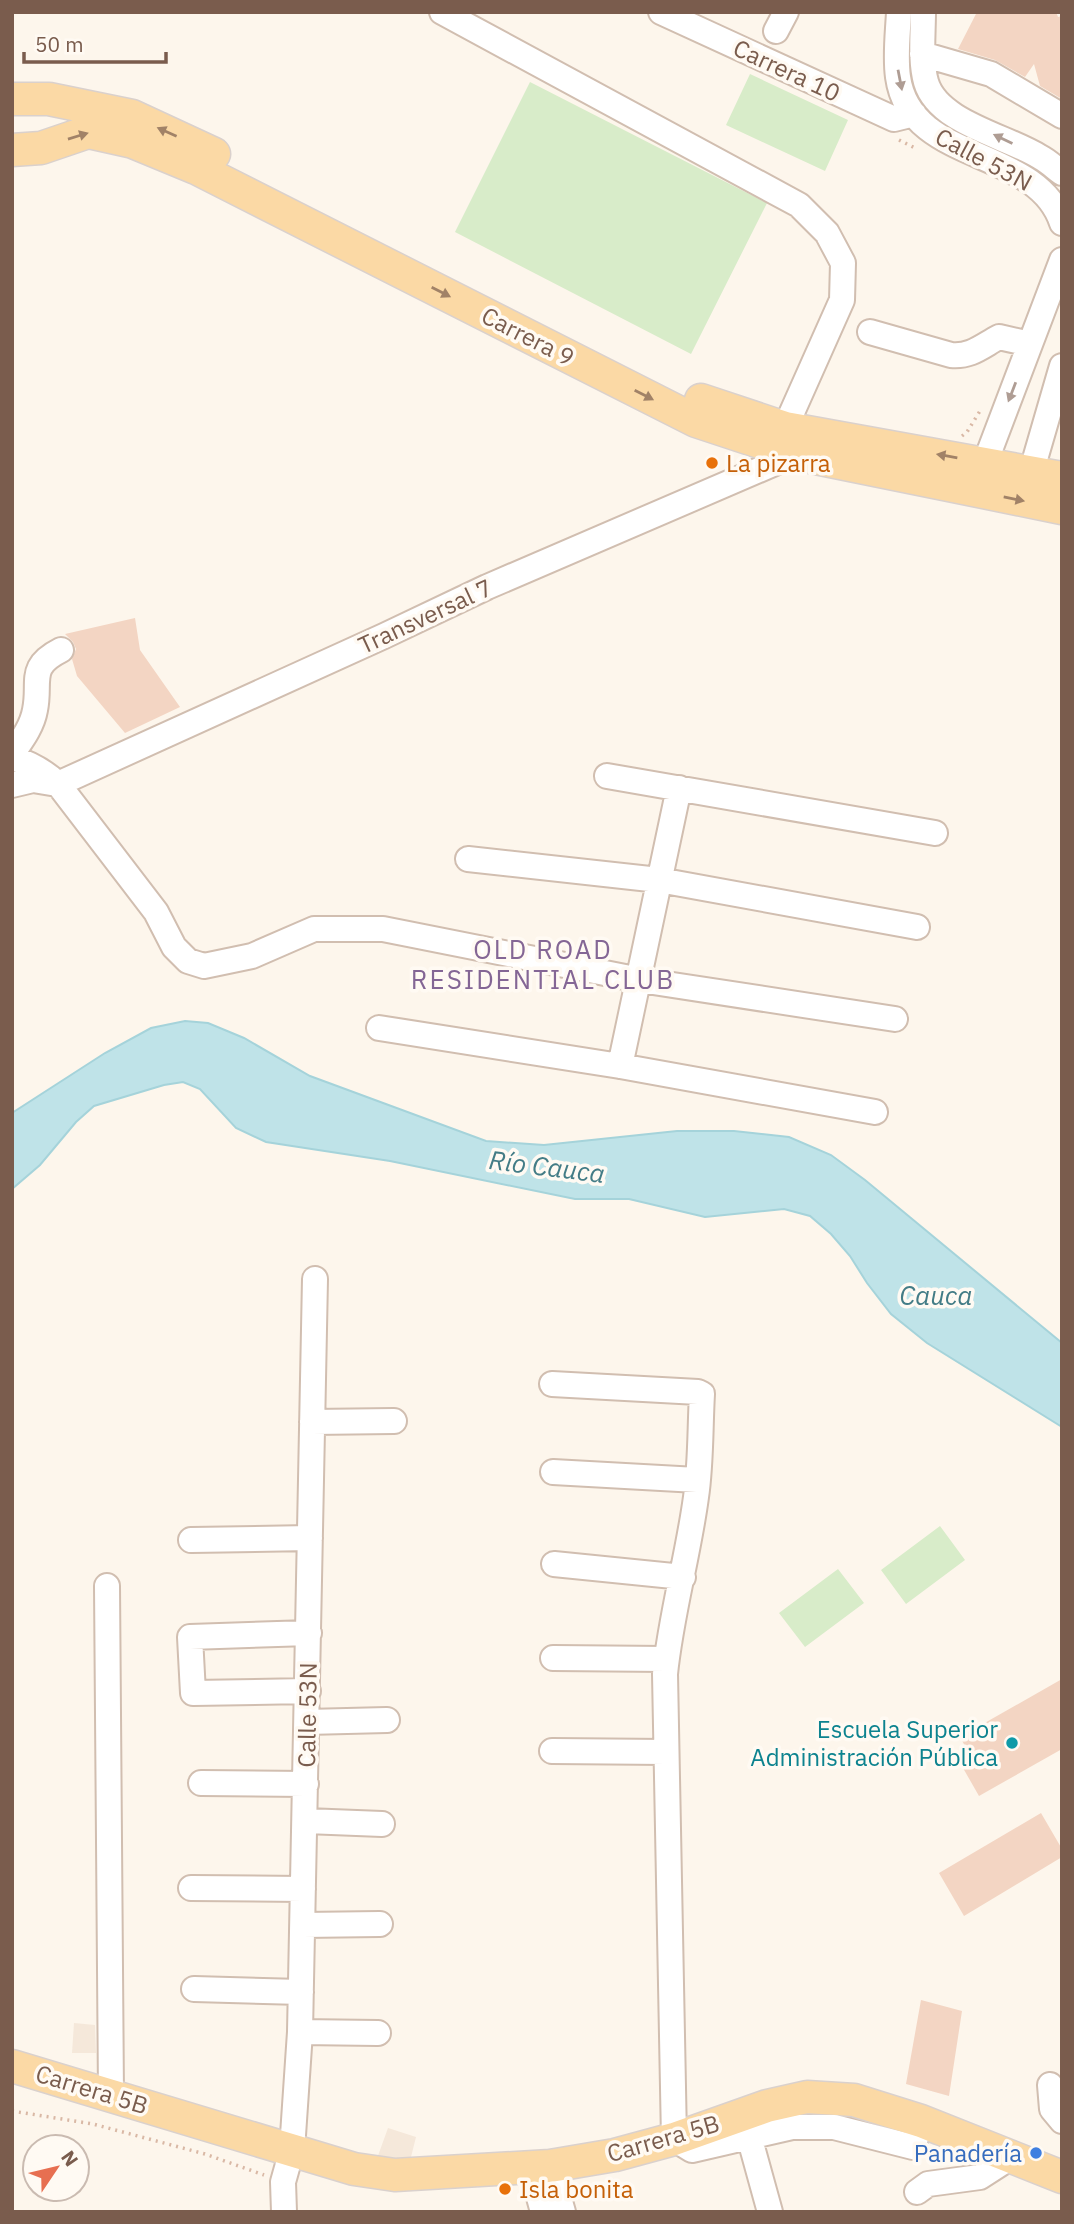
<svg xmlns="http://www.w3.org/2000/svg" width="1074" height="2224" font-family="'IBM Plex Sans',sans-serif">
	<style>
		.residential { fill: #f5e8da }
		.green { fill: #d8ecc9 }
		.water { fill: #bfe3e8; stroke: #a5d3da; stroke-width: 2 }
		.building { fill: #f3d5c3 }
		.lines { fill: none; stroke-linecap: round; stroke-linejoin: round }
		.minor-casing { stroke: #d1beb0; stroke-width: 28 }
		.major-casing { stroke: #dad1cd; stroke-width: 35 }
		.path { stroke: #d9b8a5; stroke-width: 3.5; stroke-dasharray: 2 5; stroke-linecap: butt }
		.minor { stroke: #fff; stroke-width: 24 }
		.major { stroke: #fbd9a5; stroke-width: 32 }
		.oneway { fill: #af9d94 }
		.oneway2 { fill: #a18267 }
		.food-dot { fill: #e8710a; stroke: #fffaf3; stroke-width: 2.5 }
		.culture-dot { fill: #0f9aa8; stroke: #fffaf3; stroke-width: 2.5 }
		.shop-dot { fill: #3f7fe0; stroke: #fffaf3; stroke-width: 2.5 }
		.labels { text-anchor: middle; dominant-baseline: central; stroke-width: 7; stroke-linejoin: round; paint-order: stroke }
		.street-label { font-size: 24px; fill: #7a5c4d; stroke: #fffaf3 }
		.food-label { font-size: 24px; fill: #c56008; stroke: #fffaf3; text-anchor: start }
		.culture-label { font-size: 24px; fill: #0d838f; stroke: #fffaf3; text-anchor: end }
		.shop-label { font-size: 24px; fill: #366cbe; stroke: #fffaf3; text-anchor: end }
		.neighbourhood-label { font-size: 26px; letter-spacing: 2px; fill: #846695; stroke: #fffaf3 }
		.water-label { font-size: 26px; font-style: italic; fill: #437c86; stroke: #fffaf3 }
	</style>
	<rect width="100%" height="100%" fill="#fdf6ec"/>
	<!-- residential -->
	<path class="residential" d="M74 2023 95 2025 96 2053H72Z
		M388 2128 416 2137 407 2173 375 2164Z"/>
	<!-- green -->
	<path class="green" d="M750 74 848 120 825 171 726 125Z
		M530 82 767 203 691 354 455 232Z
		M940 1526 965 1560 906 1604 881 1570Z
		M838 1569 864 1603 805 1647 779 1613Z"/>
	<!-- water -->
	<path class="water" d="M185 1021 208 1023 244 1038 310 1076 486 1141 544 1145 677 1131H734L789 1137 831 1155 865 1180 1062 1343V1427L927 1343 891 1314 867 1283 850 1256 831 1234 810 1216 784 1209 705 1217 629 1199H575L390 1161 266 1142 236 1128 200 1089 183 1082 164 1085 94 1106 76 1122 40 1165 12 1189V1113L105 1053 151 1028Z"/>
	<!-- building -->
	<path class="building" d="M977 12H1056L1058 17 1062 16V99L1040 86 1034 64 1025 77 995 60 958 49Z
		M135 618 140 650 180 707 125 733 77 676 72 659 76 649 73 642 65 634Z
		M1062 1679V1749L979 1796 959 1761 970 1755 960 1737Z
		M1041 1813 1062 1849V1857L964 1916 939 1873Z
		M921 2000 962 2011 949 2096 906 2084Z"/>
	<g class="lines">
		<!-- minor casing -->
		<g class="minor-casing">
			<path id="minor" d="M442 12 799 205 827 233 843 263 842 300 785 428
				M661 12 894 119 914 114
				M899 12C898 33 895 56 898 77 910 165 1037 146 1062 223
				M923 12C923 35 920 60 926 82 938 123 1007 136 1040 157 1048 161 1055 168 1062 173
				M776 31 786 12
				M922 54 991 74 1062 116
				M870 332 951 355C971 357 982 346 999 337L1030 344
				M985 463 1062 260
				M1031 473 1062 366
				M12 754C21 741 32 727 35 710 41 681 27 667 61 650
				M12 758C30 763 44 771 58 784L156 912 174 947 188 961 204 966 252 956 314 929H383L640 980 895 1019
				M607 776 935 833
				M58 784 384 636 487 587 796 454
				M12 785 33 780 57 784
				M468 859 659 880 917 927
				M379 1028 620 1066 875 1112
				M620 1066 679 788
				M552 1384 698 1392 702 1394C700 1428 701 1464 696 1497 688 1557 671 1614 665 1674L674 2139 692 2150 792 2127H834L913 2147 921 2121
				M312 1422 394 1421
				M553 1472 697 1480
				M191 1540 310 1538
				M554 1564 683 1577
				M107 1586 111 2095
				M553 1658 666 1659
				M308 1691 193 1693 190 1637 309 1633
				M307 1722 387 1720
				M552 1751 666 1752
				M201 1783 306 1784
				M306 1821 382 1824
				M191 1888 303 1889
				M303 1925 380 1924
				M194 1989 301 1992
				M300 2032 378 2033
				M1050 2085 1052 2109 1062 2121
				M749 2136 770 2212
				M550 2166 563 2212
				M531 2168 543 2212
				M917 2192 928 2184 980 2177 1011 2157
				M284 2212 283 2182 292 2150 300 2032 315 1279"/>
		</g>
		<!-- major casing -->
		<g class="major-casing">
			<path id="major" d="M12 99H49L132 116 214 154
				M12 150 41 148 88 132 133 142 196 168 696 421 796 454 1062 508
				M701 400 785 428 1062 478
				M12 2066 354 2169 395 2175 550 2166 615 2155 674 2139 767 2106 807 2097 854 2100 921 2121 1062 2177"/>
		</g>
		<!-- path -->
		<path class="path" d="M899 140 917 149
			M962 436 967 432 980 411
			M12 2111 93 2124 205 2154 264 2175"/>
		<!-- minor -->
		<use href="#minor" class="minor"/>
		<!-- major -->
		<use href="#major" class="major"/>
	</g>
	<!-- one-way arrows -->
	<defs><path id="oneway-solid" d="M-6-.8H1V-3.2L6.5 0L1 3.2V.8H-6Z" transform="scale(1.75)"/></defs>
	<g class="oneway">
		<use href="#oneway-solid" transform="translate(900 80) rotate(79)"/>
		<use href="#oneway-solid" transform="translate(1003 139) rotate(-154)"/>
		<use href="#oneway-solid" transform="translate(1012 392) rotate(111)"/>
	</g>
	<g class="oneway2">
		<use href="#oneway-solid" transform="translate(167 132) rotate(-156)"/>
		<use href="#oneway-solid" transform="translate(78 136) rotate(-17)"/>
		<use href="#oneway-solid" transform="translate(441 292) rotate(27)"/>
		<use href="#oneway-solid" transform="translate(644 395) rotate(27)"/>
		<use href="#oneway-solid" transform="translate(947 456) rotate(-170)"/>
		<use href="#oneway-solid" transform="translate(1014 499) rotate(11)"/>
	</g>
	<!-- markers -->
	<g class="food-dot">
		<circle cx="712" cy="463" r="7"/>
		<circle cx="505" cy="2189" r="7"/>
	</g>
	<circle class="culture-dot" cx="1012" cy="1743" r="7"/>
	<circle class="shop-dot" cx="1036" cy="2153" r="7"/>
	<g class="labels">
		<!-- street labels -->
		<g class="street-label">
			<text transform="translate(787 70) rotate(25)">Carrera 10</text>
			<text transform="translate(984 159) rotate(28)">Calle 53N</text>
			<text transform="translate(528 336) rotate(27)">Carrera 9</text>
			<text transform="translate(425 616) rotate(-25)">Transversal 7</text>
			<text transform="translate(307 1715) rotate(-89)">Calle 53N</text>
			<text transform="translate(92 2089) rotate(17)">Carrera 5B</text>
			<text transform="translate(663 2138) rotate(-16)">Carrera 5B</text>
		</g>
		<!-- food labels -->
		<g class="food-label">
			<text x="726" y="463">La pizarra</text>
			<text x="519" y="2189">Isla bonita</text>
		</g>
		<!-- culture labels -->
		<g class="culture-label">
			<text x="998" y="1729">Escuela Superior<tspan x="998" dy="28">Administración Pública</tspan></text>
		</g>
		<!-- shop labels -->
		<g class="shop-label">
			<text x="1022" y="2153">Panadería</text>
		</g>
		<!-- neighbourhood labels -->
		<g class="neighbourhood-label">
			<text x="543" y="949">OLD ROAD<tspan x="543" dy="30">RESIDENTIAL CLUB</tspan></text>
		</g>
		<!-- water labels -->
		<g class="water-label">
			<text transform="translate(547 1166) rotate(7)">Río Cauca</text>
			<text x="936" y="1295">Cauca</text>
		</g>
	</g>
	<!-- border -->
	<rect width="1074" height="2224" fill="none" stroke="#7a5c4d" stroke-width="28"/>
	<!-- north arrow -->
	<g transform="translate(56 2168) rotate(55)"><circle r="33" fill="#fffaf3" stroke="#cabbb1" stroke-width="2"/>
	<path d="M0-5L12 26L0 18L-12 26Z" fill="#e76f51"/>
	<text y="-10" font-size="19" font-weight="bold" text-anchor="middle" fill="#7a5c4d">N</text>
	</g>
	<!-- scale -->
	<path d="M24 52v10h142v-10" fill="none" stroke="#7a5c4d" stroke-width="3.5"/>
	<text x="35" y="52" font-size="21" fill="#7a5c4d" stroke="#fffaf3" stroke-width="5" paint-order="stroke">50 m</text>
</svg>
